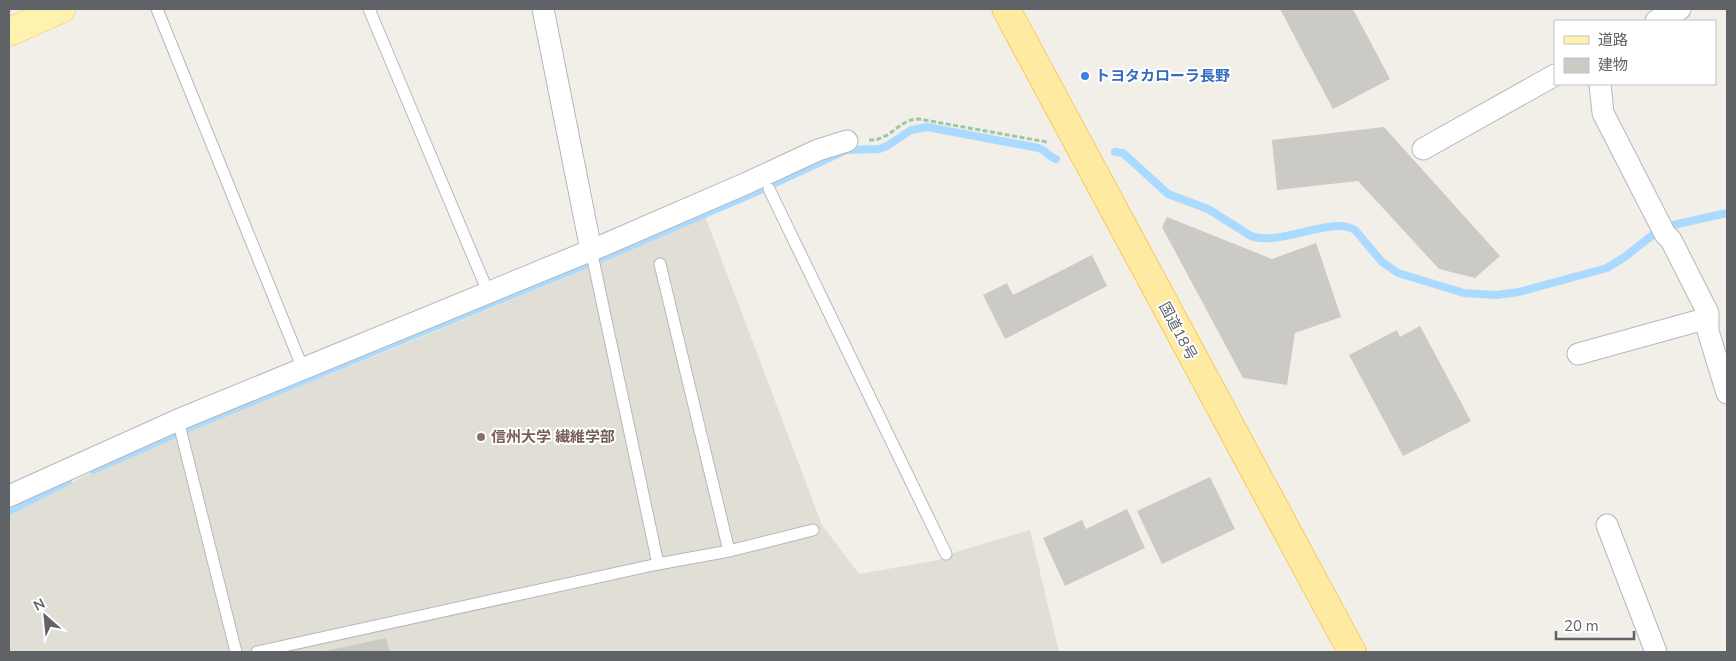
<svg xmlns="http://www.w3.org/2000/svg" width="1736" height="661" font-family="'Nunito Sans','Noto Sans JP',sans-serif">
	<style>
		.education { fill: #e1ded6 }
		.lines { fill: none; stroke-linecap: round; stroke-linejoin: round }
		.stream { stroke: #aadaff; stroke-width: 8 }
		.building { fill: #cccac5 }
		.service-casing { stroke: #b5b8bc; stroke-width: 13 }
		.minor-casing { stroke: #b5b8bc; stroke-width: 23 }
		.primary-casing { stroke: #f2c960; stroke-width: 29 }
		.trunk-casing { stroke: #f9ab00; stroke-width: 29 }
		.path { stroke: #9cc7a9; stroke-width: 3; stroke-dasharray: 5 2.5; stroke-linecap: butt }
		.service { stroke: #fff; stroke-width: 11 }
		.minor { stroke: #fff; stroke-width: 21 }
		.primary { stroke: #fff2af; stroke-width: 28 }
		.trunk { stroke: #feeaa1; stroke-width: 28 }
		.shop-dot { fill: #3f7fe0; stroke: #fff; stroke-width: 2 }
		.education-dot { fill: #8d6e63; stroke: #fff; stroke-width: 2 }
		.labels { text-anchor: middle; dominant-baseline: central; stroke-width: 4; stroke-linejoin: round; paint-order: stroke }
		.shop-label { font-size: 15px; font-weight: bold; fill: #366cbe; stroke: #fff; text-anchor: start }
		.street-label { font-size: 15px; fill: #5f6368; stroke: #fff }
		.education-label { font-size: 15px; font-weight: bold; fill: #785e54; stroke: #fff; text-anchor: start }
	</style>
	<rect width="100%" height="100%" fill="#f1efe8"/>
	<!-- education -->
	<path class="education" d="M705 216 822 525 859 574 939 560 956 552 1030 530 1059 652H9V514L78 479 165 440 395 348 586 269Z"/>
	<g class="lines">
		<!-- stream -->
		<path class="stream" d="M1115 152 1123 153 1168 194 1208 209 1251 236C1280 247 1333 215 1355 230L1382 262 1398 273 1464 293 1496 295 1519 292 1607 268 1626 256 1659 230 1673 225 1727 213
			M93 470 202 422 602 258 758 191 846 150 879 149 887 146 911 130 927 127 1039 148C1048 151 1049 158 1056 159
			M9 511 68 481"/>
	</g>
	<!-- building -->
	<path class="building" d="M1280 9H1353L1390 79 1333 109Z
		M1384 127 1500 256 1475 278 1439 269 1358 181 1277 190 1272 140Z
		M1167 217 1272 259 1316 243 1341 317 1295 333 1287 385 1243 378 1162 227Z
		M1092 255 1107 286 1005 339 983 295 1007 283 1013 295Z
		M1420 326 1471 421 1403 456 1349 355 1397 330 1400 337Z
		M1210 477 1235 529 1162 564 1137 511Z
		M1127 509 1145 548 1065 586 1043 538 1082 520 1086 529Z
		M386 638 390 652H326V651Z"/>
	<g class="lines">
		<!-- service casing -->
		<g class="service-casing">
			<path id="service" d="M157 9 303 369
				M369 9 488 292
				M769 189 946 554
				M591 250 658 564
				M660 264 729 551
				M178 420 236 652
				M257 652 658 564 729 551 813 530"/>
		</g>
		<!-- minor casing -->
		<g class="minor-casing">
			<path id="minor" d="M543 9 591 250
				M1656 21 1680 9
				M1600 84 1603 113 1665 234 1671 240 1708 313V331L1727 393
				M1423 149 1555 75
				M1578 354 1708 318
				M9 496 178 420 604 245 747 183 818 150 847 141
				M1607 525 1656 652"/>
		</g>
		<!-- primary casing -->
		<g class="primary-casing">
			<path id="primary" d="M9 32 61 9"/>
		</g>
		<!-- trunk casing -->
		<g class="trunk-casing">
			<path id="trunk" d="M1006 9 1352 652"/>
		</g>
		<!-- path -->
		<path class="path" d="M869 140C891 141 898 119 919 119L1047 142"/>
		<!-- service -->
		<use href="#service" class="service"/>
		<!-- minor -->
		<use href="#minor" class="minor"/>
		<!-- primary -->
		<use href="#primary" class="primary"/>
		<!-- trunk -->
		<use href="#trunk" class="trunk"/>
	</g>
	<!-- markers -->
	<circle class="shop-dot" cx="1085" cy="76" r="5"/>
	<circle class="education-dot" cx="481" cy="437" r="5"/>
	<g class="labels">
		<!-- shop labels -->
		<g class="shop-label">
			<text x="1095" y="76">トヨタカローラ長野</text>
		</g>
		<!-- street labels -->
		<g class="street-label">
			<text transform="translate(1178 331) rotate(62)">国道18号</text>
		</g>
		<!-- education labels -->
		<g class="education-label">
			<text x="491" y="437">信州大学 繊維学部</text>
		</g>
	</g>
	<!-- border -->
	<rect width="1736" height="661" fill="none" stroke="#5f6368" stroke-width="20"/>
	<!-- legend -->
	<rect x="1554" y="20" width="162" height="65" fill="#ffffff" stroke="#bfc1c3"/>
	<rect x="1564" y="36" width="25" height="8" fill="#fff2af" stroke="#bfc1c3"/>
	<text x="1598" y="45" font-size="15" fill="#5f6368">道路</text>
	<rect x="1564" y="58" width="25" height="15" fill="#cccac5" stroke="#bfc1c3"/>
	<text x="1598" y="70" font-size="15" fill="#5f6368">建物</text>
	<!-- north arrow -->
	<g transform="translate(45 616) rotate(333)" stroke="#ffffff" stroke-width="4" paint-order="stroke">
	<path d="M0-4L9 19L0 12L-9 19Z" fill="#5f6368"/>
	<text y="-8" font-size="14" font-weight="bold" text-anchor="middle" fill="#5f6368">N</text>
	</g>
	<!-- scale -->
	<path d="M1556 631v8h78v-8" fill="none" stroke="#5f6368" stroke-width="2.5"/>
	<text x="1564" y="631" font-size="15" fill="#5f6368" stroke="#ffffff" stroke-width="4" paint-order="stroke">20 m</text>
</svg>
